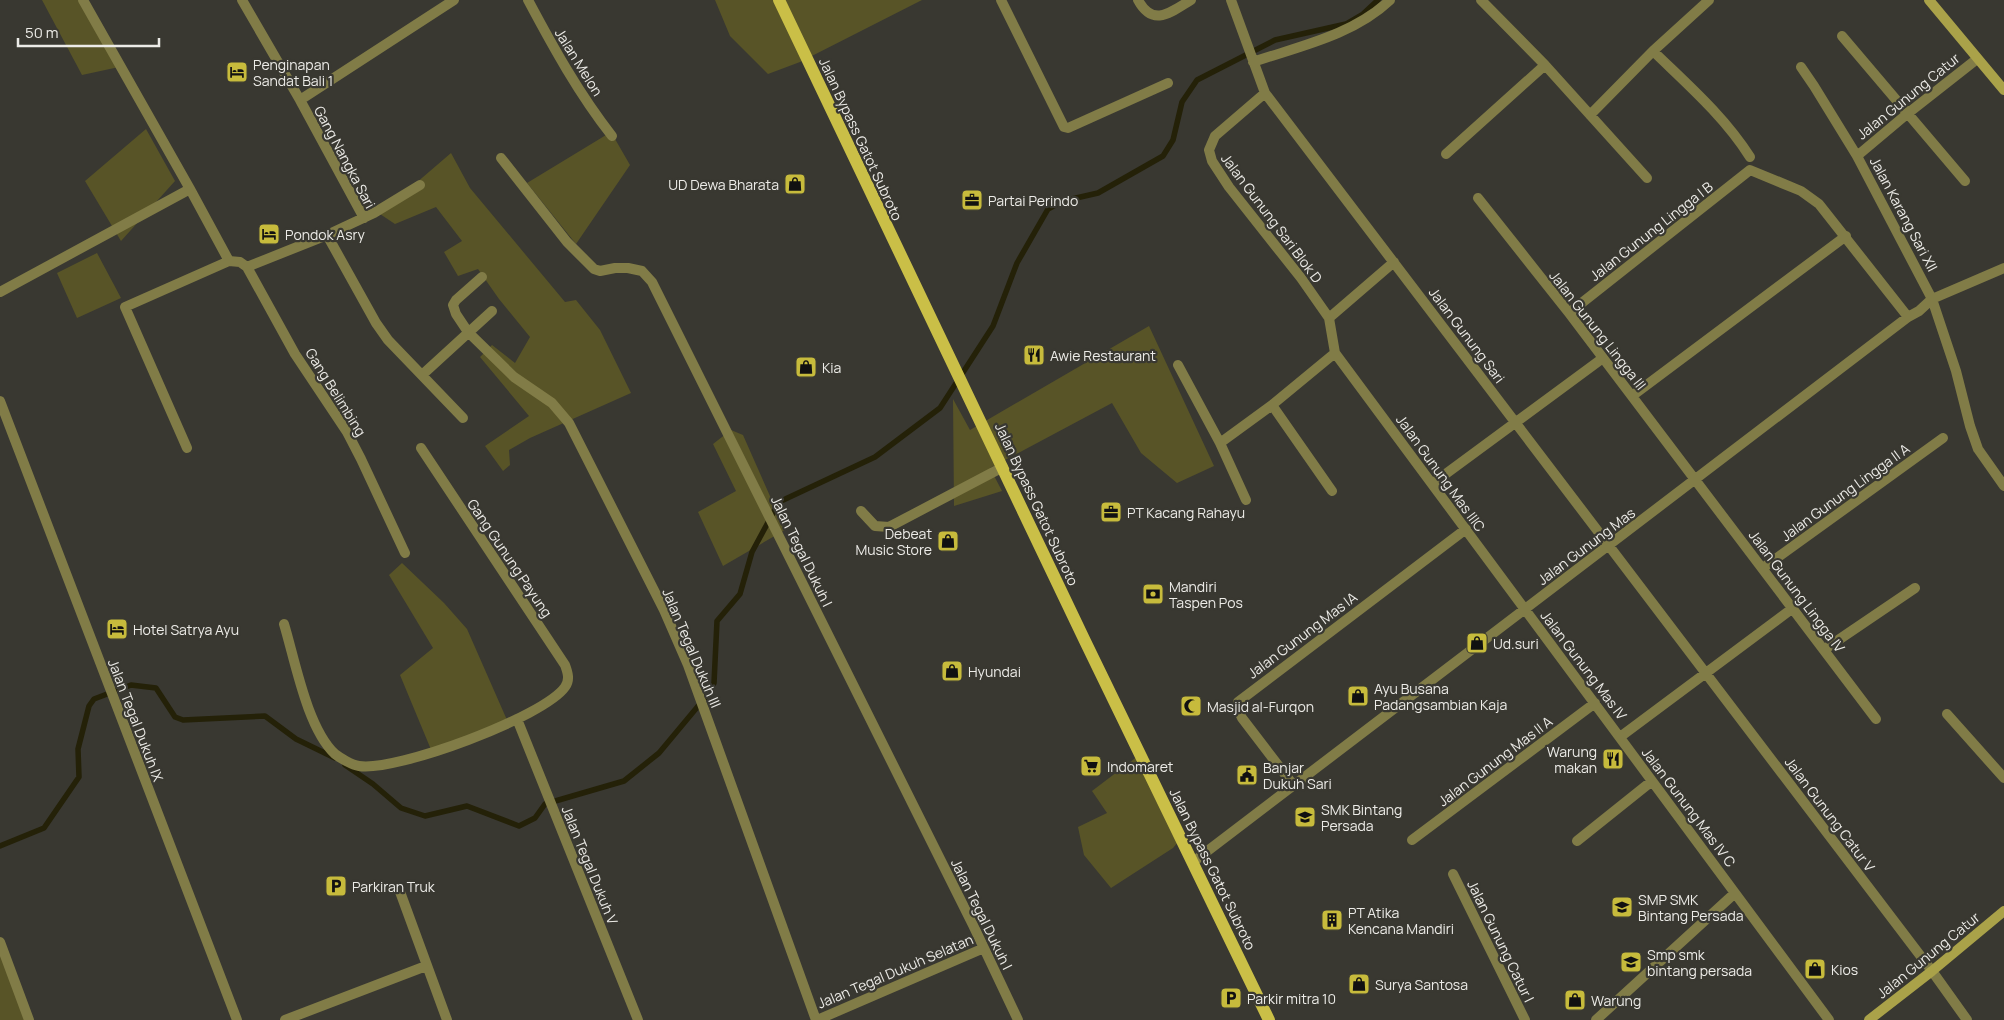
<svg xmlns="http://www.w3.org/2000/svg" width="2004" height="1020" font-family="Manrope,sans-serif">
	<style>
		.green { fill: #585427 }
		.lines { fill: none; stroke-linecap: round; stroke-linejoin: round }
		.stream { stroke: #242108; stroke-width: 5.5 }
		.street { stroke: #817c47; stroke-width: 10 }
		.secondary { stroke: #aaa249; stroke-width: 10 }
		.primary { stroke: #cabf47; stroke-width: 12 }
		.labels { text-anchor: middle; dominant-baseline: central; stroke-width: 4.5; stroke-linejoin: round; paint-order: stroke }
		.street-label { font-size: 14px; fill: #ecebe7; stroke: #393831 }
		.poi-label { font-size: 14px; fill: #ecebe7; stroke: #393831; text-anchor: start }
	</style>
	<rect width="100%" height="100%" fill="#393831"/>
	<!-- green -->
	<path class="green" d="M42 0H86L119 67 82 75Z
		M715 0H922L800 62 768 74 730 36Z
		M146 129 175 181 121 241 85 181Z
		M611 132 630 165 576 244 527 183Z
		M451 153 470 188 565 302 576 300 600 330 631 393 530 438 509 450 510 465 503 471 485 446 529 416 480 357 492 345 515 363 530 337 499 299 478 269 458 276 444 252 462 241 436 207 395 224 380 214Z
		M97 253 121 298 77 318 57 273Z
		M1149 326 1214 466 1177 483 1141 453 1112 403 990 468 1002 491 954 506 953 399 970 430Z
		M731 430 743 435 785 530 723 566 698 512 736 491 713 444Z
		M402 563 444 603 467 629 507 720 432 752 400 675 433 648 389 575Z
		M1138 756 1179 841 1173 848 1111 888 1084 855 1078 827 1107 813 1092 791Z
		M0 946 28 1020H0Z"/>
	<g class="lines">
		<!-- stream -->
		<path class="stream" d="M345 765 373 784 401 808 425 816 467 806 519 826 535 818 545 804 624 781 659 753 709 693 714 683 717 621 740 594 752 552 779 502 875 457 940 408 993 326 1017 263 1048 209 1063 201 1098 193 1163 156 1173 140 1182 102 1197 80 1275 40 1346 24 1363 14 1378 0
			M0 846 44 828 79 777 78 749 89 706 94 699 131 685 156 688 175 717 183 720 265 716 296 739 335 758"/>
		<!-- street -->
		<path class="street" d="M83 0 190 189 229 261
			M242 0 300 100 364 218
			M528 0C553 47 579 94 612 136
			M1001 0 1064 127 1068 128 1168 83
			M1138 0C1153 28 1171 12 1191 0
			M1231 0 1265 93 1932 971 1967 1020
			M1481 0 1545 65 1647 178
			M1842 36 1965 181
			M1653 51C1687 84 1724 116 1750 157
			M1253 62C1300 46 1353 35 1390 0
			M1801 67 1814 86 1857 156 1932 299 1956 371 1970 426 1978 449 2004 486
			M1265 93 1215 136 1209 150 1212 161 1229 187 1301 278 1329 318
			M300 100 454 0
			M1590 115 1653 51 1709 0
			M1446 154 1545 65
			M1857 156 1907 114 1977 59
			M501 158 567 242 594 269 600 271 615 268H628L642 271 652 282 973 925 1018 1020
			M1478 198 1569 313 1876 719
			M327 235 376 323 388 340 463 418
			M1394 262 1329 318 1335 353 1829 1020
			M247 267 327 235 374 213 420 185
			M482 277 456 300 453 305 456 314 468 332 514 377 552 403 569 423 664 610 688 665 816 1020
			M0 292 190 189
			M1569 313 1750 170 1801 191 1819 204 1908 317
			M1178 365 1220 443 1246 500
			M422 375 492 311
			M1632 396 1846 236
			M0 401 237 1020
			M1272 405 1332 491
			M1220 443 1272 405 1335 353
			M187 448 125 307 229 261 240 262 247 267 295 354 347 432 361 459 405 553
			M1432 484 1603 358
			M861 511 875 526 889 527 1003 467
			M1763 568 1943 438
			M284 624C295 660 307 728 335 754 340 758 352 765 359 766 396 772 544 717 565 687 570 680 568 673 565 665L421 448
			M1825 649 1915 588
			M1947 714 2004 778
			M517 719 638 1020
			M1620 737 1793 608
			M1294 786 1242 718 1237 707 1238 702 1466 529
			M1412 840 1595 703
			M1577 841 1652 781
			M1193 862 1908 317 1919 311 1932 299 2004 268
			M1453 874 1525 1020
			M399 889 447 1020
			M0 942 29 1020
			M285 1020 426 966
			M817 1020 984 948
			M1596 1020 1735 893"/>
		<!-- secondary -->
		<path class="secondary" d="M1929 0 2004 90
			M1869 1020 1932 971 2004 911"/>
		<!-- primary -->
		<path class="primary" d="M779 0C881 214 983 428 1085 641 1146 768 1208 894 1269 1020"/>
	</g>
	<!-- icons -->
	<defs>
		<g id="hotel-square" transform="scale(1.125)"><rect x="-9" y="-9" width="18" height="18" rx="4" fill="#c7bb3c" stroke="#393831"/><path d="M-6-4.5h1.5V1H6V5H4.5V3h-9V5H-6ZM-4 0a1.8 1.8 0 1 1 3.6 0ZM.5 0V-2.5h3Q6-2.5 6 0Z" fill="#111"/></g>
		<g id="shop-square" transform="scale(1.125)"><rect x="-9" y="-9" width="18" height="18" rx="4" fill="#c7bb3c" stroke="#393831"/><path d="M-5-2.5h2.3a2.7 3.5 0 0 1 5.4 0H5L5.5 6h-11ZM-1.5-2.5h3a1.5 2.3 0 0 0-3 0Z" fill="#111"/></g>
		<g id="office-square" transform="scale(1.125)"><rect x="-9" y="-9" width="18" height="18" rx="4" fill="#c7bb3c" stroke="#393831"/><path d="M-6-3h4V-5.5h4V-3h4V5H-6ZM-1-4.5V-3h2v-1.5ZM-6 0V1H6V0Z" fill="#111"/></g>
		<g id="restaurant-square" transform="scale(1.125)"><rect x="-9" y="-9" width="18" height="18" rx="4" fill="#c7bb3c" stroke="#393831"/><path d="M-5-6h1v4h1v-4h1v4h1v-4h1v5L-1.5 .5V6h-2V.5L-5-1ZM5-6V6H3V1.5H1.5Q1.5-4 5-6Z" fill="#111"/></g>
		<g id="bank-square" transform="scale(1.125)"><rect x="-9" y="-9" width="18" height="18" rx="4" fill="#c7bb3c" stroke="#393831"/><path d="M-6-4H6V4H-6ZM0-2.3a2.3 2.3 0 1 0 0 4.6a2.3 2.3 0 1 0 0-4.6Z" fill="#111"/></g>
		<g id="mosque-square" transform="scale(1.125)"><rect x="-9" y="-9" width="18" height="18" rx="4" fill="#c7bb3c" stroke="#393831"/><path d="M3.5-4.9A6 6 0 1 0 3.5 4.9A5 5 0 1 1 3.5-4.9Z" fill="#111"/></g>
		<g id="supermarket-square" transform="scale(1.125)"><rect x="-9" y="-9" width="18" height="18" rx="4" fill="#c7bb3c" stroke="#393831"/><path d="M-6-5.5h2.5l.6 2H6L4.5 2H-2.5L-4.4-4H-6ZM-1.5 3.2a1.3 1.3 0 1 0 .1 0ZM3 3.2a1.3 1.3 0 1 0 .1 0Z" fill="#111"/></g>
		<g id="civic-square" transform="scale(1.125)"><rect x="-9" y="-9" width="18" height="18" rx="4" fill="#c7bb3c" stroke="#393831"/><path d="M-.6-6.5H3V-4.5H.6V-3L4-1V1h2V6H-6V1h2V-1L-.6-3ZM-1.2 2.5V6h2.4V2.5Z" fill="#111"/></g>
		<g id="school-square" transform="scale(1.125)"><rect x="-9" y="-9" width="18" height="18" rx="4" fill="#c7bb3c" stroke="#393831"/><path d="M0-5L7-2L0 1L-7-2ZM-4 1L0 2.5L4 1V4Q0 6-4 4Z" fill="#111"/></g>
		<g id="parking-square" transform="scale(1.125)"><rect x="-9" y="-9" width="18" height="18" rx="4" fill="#c7bb3c" stroke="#393831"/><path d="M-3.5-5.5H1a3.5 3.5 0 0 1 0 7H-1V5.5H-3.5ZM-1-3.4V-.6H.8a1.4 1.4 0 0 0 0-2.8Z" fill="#111"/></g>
		<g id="building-square" transform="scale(1.125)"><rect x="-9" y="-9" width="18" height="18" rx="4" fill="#c7bb3c" stroke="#393831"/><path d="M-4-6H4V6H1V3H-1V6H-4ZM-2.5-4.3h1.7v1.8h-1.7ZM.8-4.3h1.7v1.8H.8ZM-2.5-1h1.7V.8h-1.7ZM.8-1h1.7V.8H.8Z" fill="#111"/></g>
	</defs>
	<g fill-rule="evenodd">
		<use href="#hotel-square" x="237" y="72"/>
		<use href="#shop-square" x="795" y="184"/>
		<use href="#office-square" x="972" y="200"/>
		<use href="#hotel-square" x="269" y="234"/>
		<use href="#restaurant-square" x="1034" y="355"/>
		<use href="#shop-square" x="806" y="367"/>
		<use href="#office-square" x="1111" y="512"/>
		<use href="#shop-square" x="948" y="541"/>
		<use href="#bank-square" x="1153" y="594"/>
		<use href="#hotel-square" x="117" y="629"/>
		<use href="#shop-square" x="1477" y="643"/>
		<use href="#shop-square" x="952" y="671"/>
		<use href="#shop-square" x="1358" y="696"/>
		<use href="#mosque-square" x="1191" y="706"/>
		<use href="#restaurant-square" x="1613" y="759"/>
		<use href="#supermarket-square" x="1091" y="766"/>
		<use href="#civic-square" x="1247" y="775"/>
		<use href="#school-square" x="1305" y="817"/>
		<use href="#parking-square" x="336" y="886"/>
		<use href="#school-square" x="1622" y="907"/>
		<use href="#building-square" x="1332" y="920"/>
		<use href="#school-square" x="1631" y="962"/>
		<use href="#shop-square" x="1815" y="969"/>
		<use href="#shop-square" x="1359" y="984"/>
		<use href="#parking-square" x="1231" y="998"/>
		<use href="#shop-square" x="1575" y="1000"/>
	</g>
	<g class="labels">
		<!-- street labels -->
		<g class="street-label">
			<text transform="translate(579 62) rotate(58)">Jalan Melon</text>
			<text transform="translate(1908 96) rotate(-39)">Jalan Gunung Catur</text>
			<text transform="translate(861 139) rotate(65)">Jalan Bypass Gatot Subroto</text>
			<text transform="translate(345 157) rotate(62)">Gang Nangka Sari</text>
			<text transform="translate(1904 214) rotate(62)">Jalan Karang Sari XII</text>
			<text transform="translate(1272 218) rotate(53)">Jalan Gunung Sari Blok D</text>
			<text transform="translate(1651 231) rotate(-38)">Jalan Gunung Lingga I B</text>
			<text transform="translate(1598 330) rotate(52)">Jalan Gunung Lingga III</text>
			<text transform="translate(1467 335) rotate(53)">Jalan Gunung Sari</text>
			<text transform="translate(336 392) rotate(58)">Gang Belimbing</text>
			<text transform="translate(1441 473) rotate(54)">Jalan Gunung Mas IIIC</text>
			<text transform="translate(1845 492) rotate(-36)">Jalan Gunung Lingga II A</text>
			<text transform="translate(1037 504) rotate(65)">Jalan Bypass Gatot Subroto</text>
			<text transform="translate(1586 546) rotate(-37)">Jalan Gunung Mas</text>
			<text transform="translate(802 551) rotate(64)">Jalan Tegal Dukuh I</text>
			<text transform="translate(510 558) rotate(56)">Gang Gunung Payung</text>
			<text transform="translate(1797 591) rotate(53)">Jalan Gunung Lingga IV</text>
			<text transform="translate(1302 635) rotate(-37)">Jalan Gunung Mas IA</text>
			<text transform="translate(692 648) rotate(67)">Jalan Tegal Dukuh III</text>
			<text transform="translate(1584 665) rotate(53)">Jalan Gunung Mas IV</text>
			<text transform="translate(136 720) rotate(69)">Jalan Tegal Dukuh IX</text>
			<text transform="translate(1495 761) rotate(-37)">Jalan Gunung Mas II A</text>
			<text transform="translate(1689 807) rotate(53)">Jalan Gunung Mas IV C</text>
			<text transform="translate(1830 814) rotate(53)">Jalan Gunung Catur V</text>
			<text transform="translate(590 865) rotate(68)">Jalan Tegal Dukuh V</text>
			<text transform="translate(1213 869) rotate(64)">Jalan Bypass Gatot Subroto</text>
			<text transform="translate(982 914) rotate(64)">Jalan Tegal Dukuh I</text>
			<text transform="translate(1501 941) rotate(64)">Jalan Gunung Catur I</text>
			<text transform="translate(1928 955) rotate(-39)">Jalan Gunung Catur</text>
			<text transform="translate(895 971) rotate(-23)">Jalan Tegal Dukuh Selatan</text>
		</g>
		<!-- poi labels -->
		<g class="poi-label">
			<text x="253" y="64">Penginapan<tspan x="253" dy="16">Sandat Bali 1</tspan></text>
			<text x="779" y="184" text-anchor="end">UD Dewa Bharata</text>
			<text x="988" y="200">Partai Perindo</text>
			<text x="285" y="234">Pondok Asry</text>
			<text x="1050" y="355">Awie Restaurant</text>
			<text x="822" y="367">Kia</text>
			<text x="1127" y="512">PT Kacang Rahayu</text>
			<text x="932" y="533" text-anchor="end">Debeat<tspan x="932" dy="16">Music Store</tspan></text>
			<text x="1169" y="586">Mandiri<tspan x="1169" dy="16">Taspen Pos</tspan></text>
			<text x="133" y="629">Hotel Satrya Ayu</text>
			<text x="1493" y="643">Ud.suri</text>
			<text x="968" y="671">Hyundai</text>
			<text x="1374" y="688">Ayu Busana<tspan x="1374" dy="16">Padangsambian Kaja</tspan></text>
			<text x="1207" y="706">Masjid al-Furqon</text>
			<text x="1597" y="751" text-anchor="end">Warung<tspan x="1597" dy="16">makan</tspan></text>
			<text x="1107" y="766">Indomaret</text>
			<text x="1263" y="767">Banjar<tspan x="1263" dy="16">Dukuh Sari</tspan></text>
			<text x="1321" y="809">SMK Bintang<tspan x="1321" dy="16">Persada</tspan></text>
			<text x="352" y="886">Parkiran Truk</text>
			<text x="1638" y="899">SMP SMK<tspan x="1638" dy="16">Bintang Persada</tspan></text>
			<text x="1348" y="912">PT Atika<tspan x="1348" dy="16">Kencana Mandiri</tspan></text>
			<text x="1647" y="954">Smp smk<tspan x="1647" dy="16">bintang persada</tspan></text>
			<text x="1831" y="969">Kios</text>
			<text x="1375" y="984">Surya Santosa</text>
			<text x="1247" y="998">Parkir mitra 10</text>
			<text x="1591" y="1000">Warung</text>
		</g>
	</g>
	<!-- scale -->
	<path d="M18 38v8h141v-8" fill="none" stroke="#ecebe7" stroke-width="2.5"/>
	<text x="25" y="38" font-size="15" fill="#ecebe7" stroke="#393831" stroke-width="4" paint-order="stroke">50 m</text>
</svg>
